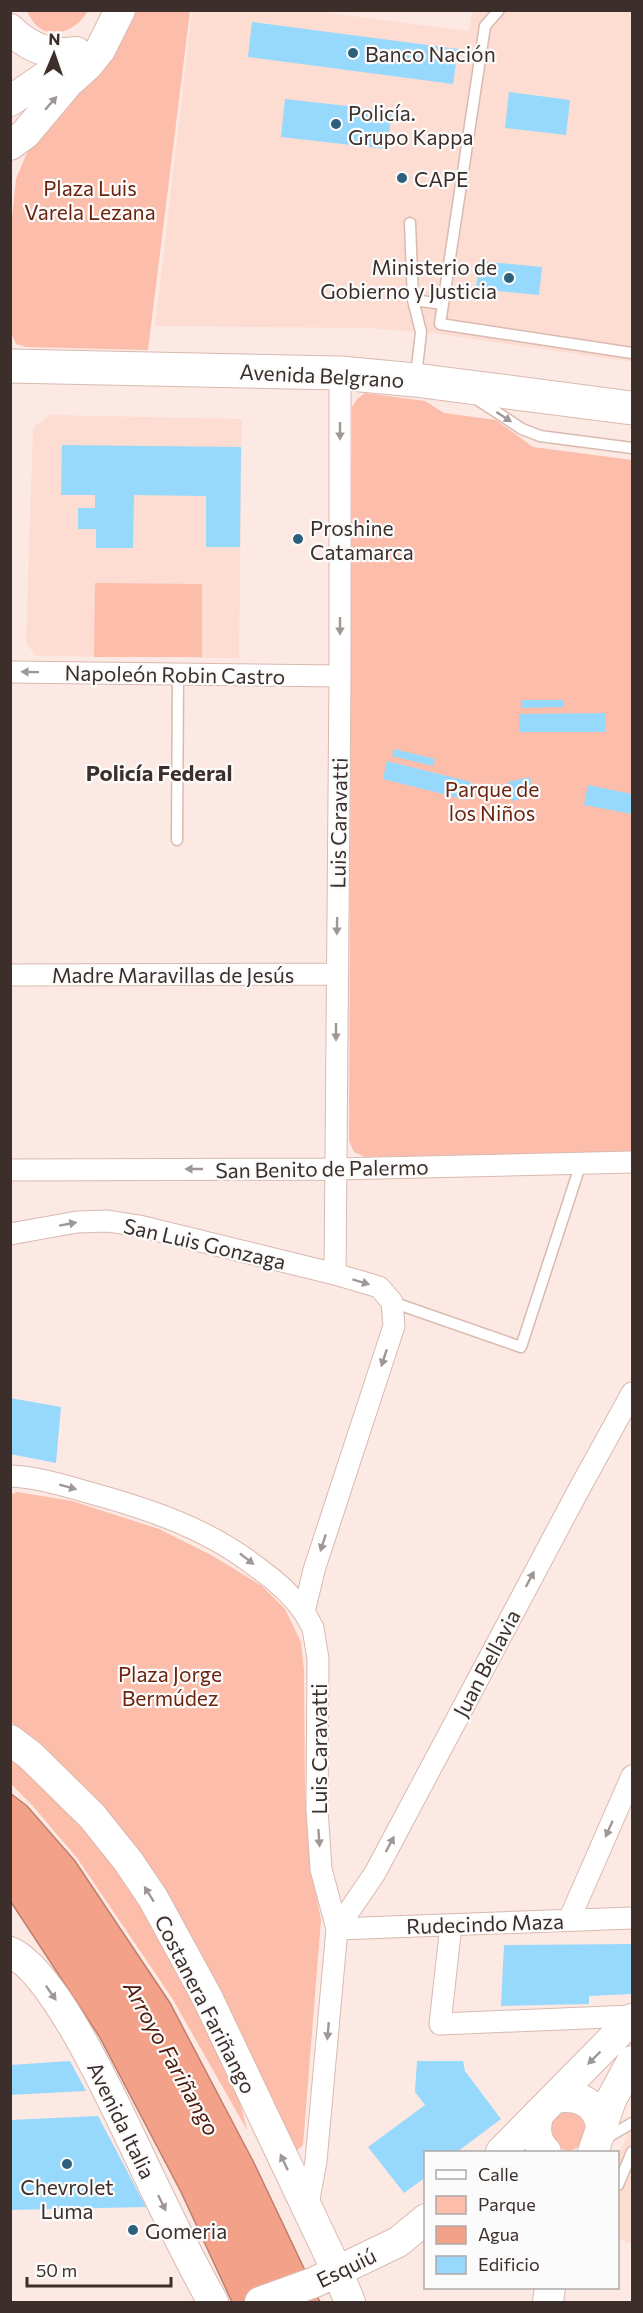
<svg xmlns="http://www.w3.org/2000/svg" width="643" height="2313" font-family="Commissioner,sans-serif">
	<style>
		.built { fill: #fddcd2 }
		.green { fill: #fcbdaa }
		.water { fill: #f4a189; stroke: #bd7f6d; stroke-width: 1.5 }
		.building { fill: #97d8fd }
		.lines { fill: none; stroke-linecap: round; stroke-linejoin: round }
		.lane-casing { stroke: #d9b9b0; stroke-width: 13 }
		.street-casing { stroke: #d9b9b0; stroke-width: 23 }
		.secondary-casing { stroke: #d9b9b0; stroke-width: 32 }
		.primary-casing { stroke: #d9b9b0; stroke-width: 35 }
		.lane { stroke: #fff; stroke-width: 10 }
		.street { stroke: #fff; stroke-width: 21 }
		.secondary { stroke: #fff; stroke-width: 30 }
		.primary { stroke: #fff; stroke-width: 33 }
		.oneway { fill: #9e9795 }
		.poi-dot { fill: #2c607c; stroke: #fbfbfb; stroke-width: 2 }
		.labels { text-anchor: middle; dominant-baseline: central; stroke-width: 4.5; stroke-linejoin: round; paint-order: stroke }
		.poi-label { font-size: 21px; fill: #3c2f2b; stroke: #fbfbfb; text-anchor: start }
		.park-label { font-size: 21px; fill: #6d240f; stroke: #fbfbfb }
		.street-label { font-size: 21px; fill: #3c2f2b; stroke: #fbfbfb }
		.neighbourhood-label { font-size: 22px; font-weight: bold; fill: #3c2f2b; stroke: #fbfbfb }
		.water-label { font-size: 22px; font-style: italic; fill: #4e1b0c; stroke: #fbfbfb }
	</style>
	<rect width="100%" height="100%" fill="#fde9e3"/>
	<!-- built -->
	<path class="built" d="M192 11H313L469 31 472 11H632V362L440 334 372 328 155 326Z
		M50 415 242 419 239 658 36 656 26 643 33 428Z
		M632 2121V2244L618 2238V2158Z"/>
	<!-- green -->
	<path class="green" d="M27 11H88C72 37 40 43 27 11Z
		M137 11H190L148 350 26 347 16 344 12 335V219L16 179 26 155 51 116 123 39Z
		M365 393 425 401 444 413 496 420 533 447 632 460V1152L365 1157 354 1152 349 1141 352 407 357 399Z
		M95 583 202 584V657H94Z
		M17 1492 72 1501 159 1529 211 1555 262 1586 285 1609 301 1642 304 1670 305 1792 313 1879 321 1920 303 2145 296 2151 39 1743 11 1722 10 1495Z
		M10 1756 86 1826 120 1869 196 2003 240 2102 247 2130 172 1998 77 1858 32 1805 11 1784Z
		M563 2106 588 2118 583 2145 570 2151 555 2148 546 2121Z"/>
	<!-- water -->
	<path class="water" d="M10 1793 27 1806 75 1861 170 2003 253 2161 320 2302H232L181 2192 99 2036 11 1902Z"/>
	<!-- building -->
	<path class="building" d="M252 22 458 49 453 84 248 57Z
		M509 92 570 100 566 135 505 128Z
		M285 99 392 111 387 149 281 137Z
		M479 261 542 267 539 295 476 289Z
		M62 445 241 447 240 547H206V496L134 495 133 548H96V529H78V508H95V495H61Z
		M521 700H563V707L521 708Z
		M605 713 606 732H519V714Z
		M394 749 435 759 433 766 392 756Z
		M387 761 471 782 467 800 383 779Z
		M530 777 534 796 512 801 508 782Z
		M588 785 632 794V814L584 805Z
		M10 1398 61 1407 56 1463 10 1454Z
		M632 1944 631 1994 589 1996V2004L501 2006 504 1945Z
		M70 2061 86 2091 10 2095V2065Z
		M417 2061H463L465 2071 501 2119 457 2152H426V2177L404 2193 368 2147 425 2105 415 2092Z
		M98 2116 146 2207 10 2210V2120Z"/>
	<g class="lines">
		<!-- lane casing -->
		<g class="lane-casing">
			<path id="lane" d="M499 10 485 26 440 324 632 353
				M410 223 413 300 421 332 416 376
				M413 300 443 304
				M475 398 522 429 540 436 632 448
				M177 840 178 674
				M392 1302 521 1347 581 1163
				M603 2140 632 2123
				M618 2185 632 2152"/>
		</g>
		<!-- street casing -->
		<g class="street-casing">
			<path id="street" d="M10 672 340 676
				M10 975 336 974
				M10 1170 336 1169 632 1162
				M10 1234 77 1222 108 1221 139 1226 335 1274 379 1287 392 1302 394 1326 314 1570 304 1612 313 1628 318 1659 317 1809 321 1869 337 1929 316 2161 307 2210
				M335 1274 340 676V373
				M10 1476C37 1477 62 1485 87 1492 149 1509 207 1528 258 1568 275 1580 292 1595 304 1612
				M569 1920 632 1776
				M451 1925 440 2024 632 2016
				M337 1929 375 1873 577 1493 632 1393
				M337 1929 632 1918"/>
		</g>
		<!-- secondary casing -->
		<g class="secondary-casing">
			<path id="secondary" d="M10 29C29 48 51 56 76 52
				M10 101 51 73 76 52
				M10 145 25 134 67 84 88 65 100 50 120 10
				M10 1740 30 1755 92 1816 128 1861 153 1898 207 1997 337 2271 350 2302
				M10 1952C58 1973 123 2123 147 2172 168 2216 189 2260 213 2302
				M555 2098C580 2094 601 2104 601 2132
				M539 2113C534 2129 535 2140 546 2152
				M501 2152 632 2019
				M593 2152 611 2100 632 2061
				M260 2302 315 2282 398 2242 426 2219
				M548 2302 550 2288"/>
		</g>
		<!-- primary casing -->
		<g class="primary-casing">
			<path id="primary" d="M10 366 340 373 415 380 632 408"/>
		</g>
		<!-- lane -->
		<use href="#lane" class="lane"/>
		<!-- street -->
		<use href="#street" class="street"/>
		<!-- secondary -->
		<use href="#secondary" class="secondary"/>
		<!-- primary -->
		<use href="#primary" class="primary"/>
	</g>
	<!-- one-way arrows -->
	<defs><path id="oneway-solid" d="M-6-.8H1V-3.2L6.5 0L1 3.2V.8H-6Z" transform="scale(1.5)"/></defs>
	<g class="oneway">
		<use href="#oneway-solid" transform="translate(51 103) rotate(-49)"/>
		<use href="#oneway-solid" transform="translate(504 417) rotate(33)"/>
		<use href="#oneway-solid" transform="translate(340 431) rotate(90)"/>
		<use href="#oneway-solid" transform="translate(340 626) rotate(90)"/>
		<use href="#oneway-solid" transform="translate(30 672) rotate(-179)"/>
		<use href="#oneway-solid" transform="translate(337 926) rotate(91)"/>
		<use href="#oneway-solid" transform="translate(336 1032) rotate(90)"/>
		<use href="#oneway-solid" transform="translate(194 1169) rotate(180)"/>
		<use href="#oneway-solid" transform="translate(68 1224) rotate(-10)"/>
		<use href="#oneway-solid" transform="translate(361 1282) rotate(17)"/>
		<use href="#oneway-solid" transform="translate(384 1358) rotate(108)"/>
		<use href="#oneway-solid" transform="translate(68 1487) rotate(15)"/>
		<use href="#oneway-solid" transform="translate(323 1543) rotate(108)"/>
		<use href="#oneway-solid" transform="translate(247 1559) rotate(38)"/>
		<use href="#oneway-solid" transform="translate(530 1579) rotate(-62)"/>
		<use href="#oneway-solid" transform="translate(609 1829) rotate(114)"/>
		<use href="#oneway-solid" transform="translate(319 1838) rotate(86)"/>
		<use href="#oneway-solid" transform="translate(390 1844) rotate(-62)"/>
		<use href="#oneway-solid" transform="translate(149 1894) rotate(-122)"/>
		<use href="#oneway-solid" transform="translate(51 1993) rotate(55)"/>
		<use href="#oneway-solid" transform="translate(328 2031) rotate(95)"/>
		<use href="#oneway-solid" transform="translate(594 2058) rotate(135)"/>
		<use href="#oneway-solid" transform="translate(284 2162) rotate(-115)"/>
		<use href="#oneway-solid" transform="translate(162 2203) rotate(64)"/>
	</g>
	<!-- markers -->
	<g class="poi-dot">
		<circle cx="353" cy="53" r="6"/>
		<circle cx="336" cy="124" r="6"/>
		<circle cx="402" cy="178" r="6"/>
		<circle cx="509" cy="278" r="6"/>
		<circle cx="298" cy="539" r="6"/>
		<circle cx="67" cy="2164" r="6"/>
		<circle cx="133" cy="2230" r="6"/>
	</g>
	<g class="labels">
		<!-- poi labels -->
		<g class="poi-label">
			<text x="365" y="53">Banco Nación</text>
			<text x="348" y="112">Policía.<tspan x="348" dy="24">Grupo Kappa</tspan></text>
			<text x="414" y="178">CAPE</text>
			<text x="497" y="266" text-anchor="end">Ministerio de<tspan x="497" dy="24">Gobierno y Justicia</tspan></text>
			<text x="310" y="527">Proshine<tspan x="310" dy="24">Catamarca</tspan></text>
			<text x="67" y="2186" text-anchor="middle">Chevrolet<tspan x="67" dy="24">Luma</tspan></text>
			<text x="145" y="2230">Gomeria</text>
		</g>
		<!-- park labels -->
		<g class="park-label">
			<text x="90" y="187">Plaza Luis<tspan x="90" dy="24">Varela Lezana</tspan></text>
			<text x="492" y="788">Parque de<tspan x="492" dy="24">los Niños</tspan></text>
			<text x="170" y="1673">Plaza Jorge<tspan x="170" dy="24">Bermúdez</tspan></text>
		</g>
		<!-- street labels -->
		<g class="street-label">
			<text transform="translate(322 375) rotate(3)">Avenida Belgrano</text>
			<text transform="translate(175 674) rotate(1)">Napoleón Robin Castro</text>
			<text transform="translate(338 823) rotate(-89)">Luis Caravatti</text>
			<text x="173" y="974">Madre Maravillas de Jesús</text>
			<text transform="translate(322 1168) rotate(-1)">San Benito de Palermo</text>
			<text transform="translate(205 1243) rotate(13)">San Luis Gonzaga</text>
			<text transform="translate(486 1663) rotate(-62)">Juan Bellavia</text>
			<text transform="translate(318 1749) rotate(-90)">Luis Caravatti</text>
			<text transform="translate(485 1923) rotate(-2)">Rudecindo Maza</text>
			<text transform="translate(206 2004) rotate(63)">Costanera Fariñango</text>
			<text transform="translate(122 2120) rotate(64)">Avenida Italia</text>
			<text transform="translate(346 2267) rotate(-26)">Esquiú</text>
		</g>
		<!-- neighbourhood labels -->
		<g class="neighbourhood-label">
			<text x="159" y="772">Policía Federal</text>
		</g>
		<!-- water labels -->
		<g class="water-label">
			<text transform="translate(172 2058) rotate(61)">Arroyo Fariñango</text>
		</g>
	</g>
	<!-- border -->
	<rect width="643" height="2313" fill="none" stroke="#3c2f2b" stroke-width="24"/>
	<!-- legend -->
	<rect x="424" y="2151" width="195" height="138" fill="#fbfbfb" stroke="#afa9a8" stroke-width="1.5"/>
	<rect x="436" y="2170" width="30" height="9" fill="#ffffff" stroke="#afa9a8" stroke-width="1.5"/>
	<text x="478" y="2181" font-size="18" fill="#3c2f2b">Calle</text>
	<rect x="436" y="2196" width="30" height="18" fill="#fcbdaa" stroke="#afa9a8" stroke-width="1.5"/>
	<text x="478" y="2211" font-size="18" fill="#3c2f2b">Parque</text>
	<rect x="436" y="2226" width="30" height="18" fill="#f4a189" stroke="#afa9a8" stroke-width="1.5"/>
	<text x="478" y="2241" font-size="18" fill="#3c2f2b">Agua</text>
	<rect x="436" y="2256" width="30" height="18" fill="#97d8fd" stroke="#afa9a8" stroke-width="1.5"/>
	<text x="478" y="2271" font-size="18" fill="#3c2f2b">Edificio</text>
	<!-- north arrow -->
	<g transform="translate(54 54) rotate(2)" stroke="#fbfbfb" stroke-width="4.5" paint-order="stroke">
	<path d="M0-4.5L10 22L0 15L-10 22Z" fill="#3c2f2b"/>
	<text y="-9" font-size="16" font-weight="bold" text-anchor="middle" fill="#3c2f2b">N</text>
	</g>
	<!-- scale -->
	<path d="M27 2277v9h144v-9" fill="none" stroke="#3c2f2b" stroke-width="3"/>
	<text x="36" y="2277" font-size="18" fill="#3c2f2b" stroke="#fbfbfb" stroke-width="4.5" paint-order="stroke">50 m</text>
</svg>
